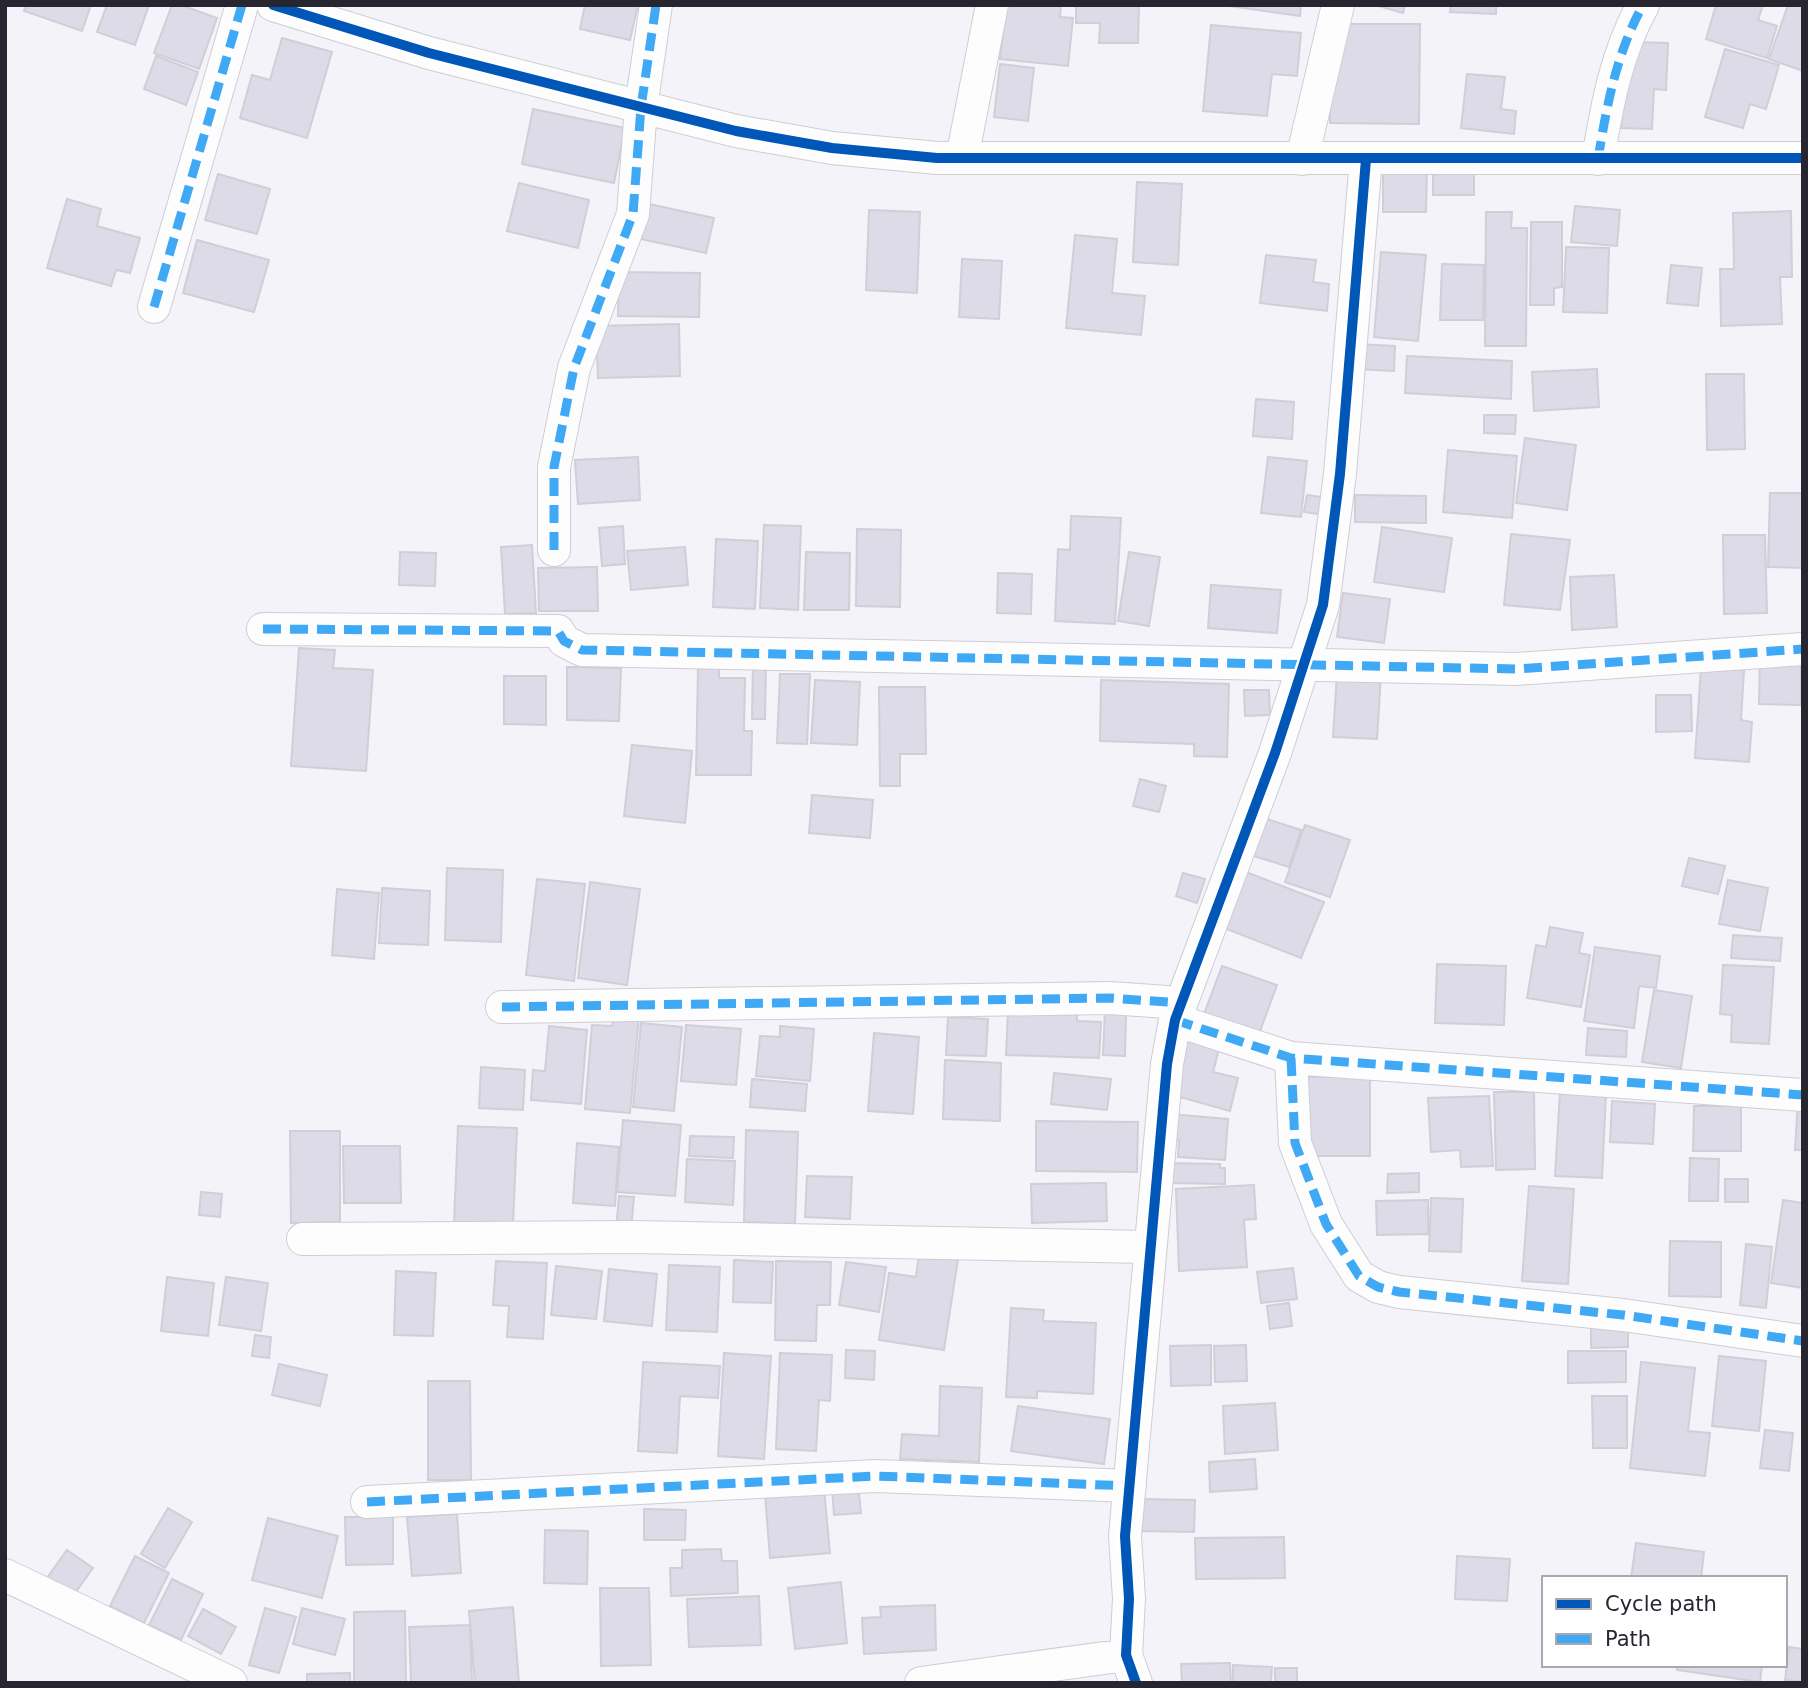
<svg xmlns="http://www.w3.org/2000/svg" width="1808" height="1688" font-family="'DejaVu Sans',sans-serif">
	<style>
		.building { fill: #dddbe7; stroke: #d0ced6; stroke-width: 2 }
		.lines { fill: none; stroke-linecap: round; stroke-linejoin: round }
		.street-casing { stroke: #cecdd5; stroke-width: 34 }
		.street { stroke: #fdfdfe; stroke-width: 32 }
		.quiet { stroke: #3fa9f5; stroke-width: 9; stroke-dasharray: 18 9; stroke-linecap: butt }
		.cycleway-casing { stroke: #fff; stroke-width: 15 }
		.cycleway { stroke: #0057b8; stroke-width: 10 }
	</style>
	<rect width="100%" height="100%" fill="#f4f3f9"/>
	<!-- building -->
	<path class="building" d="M26 5H91L82 31 24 11Z
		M107 5H149L135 45 97 32Z
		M172 5H181L217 18 199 69 154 53Z
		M585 5H638L630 40 580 29Z
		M1006 5H1061L1060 17 1073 18 1068 66 1000 59Z
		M1076 5H1139L1138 43H1099L1100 23H1076Z
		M1222 5H1301L1300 16Z
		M1375 5H1405L1403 13Z
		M1451 5H1496V14L1450 12Z
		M1716 5H1763L1758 20 1777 26 1767 58 1706 39Z
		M1788 5H1803V71L1769 59Z
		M1340 24H1420L1419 124 1330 123 1331 61Z
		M1211 25 1301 33 1297 76 1272 74 1267 116 1203 111Z
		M282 38 332 52 307 138 240 118 252 75 270 80Z
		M1632 42 1668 43 1666 90 1654 89 1652 129 1621 128 1625 65Z
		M1725 49 1779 65 1766 109 1750 104 1743 128 1705 117Z
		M156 56 198 72 186 105 144 89Z
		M1000 64 1034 68 1028 121 994 117Z
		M1467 74 1505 77 1501 109 1516 111 1514 134 1461 128Z
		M533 109 625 128 614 183 522 164Z
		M1383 169 1427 170 1426 212H1383Z
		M1433 169H1474V195H1433Z
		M218 174 270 189 257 234 205 220Z
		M1137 182 1182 184 1178 265 1133 262Z
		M519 183 589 200 578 248 507 231Z
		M67 199 101 209 97 226 140 238 130 273 116 270 111 286 47 268Z
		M649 204 714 218 706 253 641 239Z
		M1575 206 1620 210 1617 246 1571 242Z
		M869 210 920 212 917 293 866 290Z
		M1791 211 1792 277H1780L1782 324 1721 326 1720 269H1734L1733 213Z
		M1486 212H1512L1511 228H1527L1526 346H1485Z
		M1531 222H1562V287L1554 288V305H1530Z
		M1075 235 1117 239 1112 293 1145 296 1141 335 1066 328Z
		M197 240 269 260 254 312 183 293Z
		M1566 247 1609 248 1607 313 1563 312Z
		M1381 252 1426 255 1418 341 1374 337Z
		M1266 255 1316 260 1313 282 1329 284 1327 311 1260 303Z
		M962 259 1002 261 999 319 959 317Z
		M1442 264 1484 265 1483 320H1440Z
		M1671 265 1702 268 1698 306 1667 303Z
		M619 272 700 273 699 317 618 316Z
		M679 324 680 376 598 378 596 326Z
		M1356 344 1395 346 1394 371 1355 369Z
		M1407 356 1512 361 1511 399 1405 393Z
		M1597 369 1599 407 1534 411 1532 372Z
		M1706 374H1744L1745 449 1707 450Z
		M1256 399 1294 402 1292 439 1253 436Z
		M1484 415H1516L1515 434 1484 433Z
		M1525 438 1576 445 1567 510 1516 503Z
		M1448 450 1517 456 1512 518 1443 512Z
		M638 457 640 500 578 504 575 460Z
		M1268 457 1307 461 1301 517 1261 513Z
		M1770 493H1803V568L1768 567Z
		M1307 495 1322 497 1318 514 1304 512Z
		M1355 495 1426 496V523L1355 522Z
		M1071 516 1121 518 1115 624 1055 621 1058 549 1070 550Z
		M764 525 801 526 798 610 760 608Z
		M623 526 625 564 602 566 599 528Z
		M1382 527 1452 538 1444 592 1374 582Z
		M857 529 901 530 900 607 856 606Z
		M1511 534 1570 540 1560 610 1504 605Z
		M1723 535H1765L1767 613 1724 614Z
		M716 539 758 541 755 609 713 607Z
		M532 545 536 613 505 614 501 547Z
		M685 547 688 585 631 590 627 551Z
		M400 552 436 553 435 586 399 585Z
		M806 552 850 553 849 610H804Z
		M1129 552 1160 557 1149 626 1118 621Z
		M597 567 598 611H539L538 568Z
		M998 573 1032 574 1031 614 997 613Z
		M1614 575 1617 627 1572 630 1570 577Z
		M1211 585 1281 590 1277 633 1208 628Z
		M1343 593 1390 599 1384 643 1337 637Z
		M299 648 335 650 333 668 373 670 366 771 291 766Z
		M1760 655 1801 656V705L1759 704Z
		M753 663H766L765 719H752Z
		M567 667 621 668 619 721 567 720Z
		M698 667 719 668V678H745L744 731H752L751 775H696Z
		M1701 667 1744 670 1741 720 1752 722 1749 762 1695 758Z
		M1337 672 1381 675 1377 739 1333 737Z
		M780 674H810L807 744 777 743Z
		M504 676H546V725L504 724Z
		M815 680 860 682 857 745 811 743Z
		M1101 680 1229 684 1227 757 1194 756V744L1100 741Z
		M879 687H925L926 754H900V786H880Z
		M1244 690H1269L1270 715 1245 716Z
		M1656 695H1691L1692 731 1656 732Z
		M632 745 692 751 685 823 624 816Z
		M1140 779 1166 786 1159 812 1133 806Z
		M812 795 873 800 870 838 809 833Z
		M1264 818 1301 830 1289 867 1251 855Z
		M1305 825 1350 840 1330 897 1285 882Z
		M1689 858 1725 866 1718 894 1682 886Z
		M447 868 503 870 501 942 445 940Z
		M1246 872 1324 902 1301 958 1224 928Z
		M1183 873 1205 879 1197 903 1176 896Z
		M537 879 585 884 574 981 526 975Z
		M1728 880 1768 888 1760 931 1719 924Z
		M590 882 640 889 627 985 578 978Z
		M382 888 430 891 428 945 379 943Z
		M337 889 379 893 374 959 332 955Z
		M1550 927 1583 933 1579 953 1590 955 1581 1007 1527 998 1536 945 1546 947Z
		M1733 935 1782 938 1780 961 1731 958Z
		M1595 947 1660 956 1656 988 1639 986 1634 1028 1584 1021Z
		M1437 964 1506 966 1504 1025 1435 1023Z
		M1723 965 1774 967 1769 1044 1731 1042 1732 1015 1720 1014Z
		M1222 966 1277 985 1259 1034 1204 1014Z
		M1654 990 1692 996 1681 1068 1642 1062Z
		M1105 1010 1126 1011 1125 1056 1103 1055Z
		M1008 1011 1077 1014V1021L1101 1022 1099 1058 1006 1055Z
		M614 1014 639 1016 630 1113 585 1109 592 1025 612 1026Z
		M948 1017 988 1019 986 1056 946 1055Z
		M641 1023 682 1027 674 1111 633 1107Z
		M686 1025 741 1029 736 1085 681 1081Z
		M549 1026 587 1030 581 1104 531 1100 533 1070 545 1071Z
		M780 1026 814 1029 810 1081 756 1076 760 1036 780 1037Z
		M1588 1028 1627 1031 1626 1057 1586 1055Z
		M874 1033 919 1037 913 1114 868 1111Z
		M1189 1034 1221 1042 1213 1072 1238 1078 1230 1111 1173 1095Z
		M945 1060 1001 1063 1000 1121 943 1119Z
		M481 1067 525 1070 523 1110 479 1108Z
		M1054 1073 1111 1079 1107 1110 1051 1104Z
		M1300 1077H1370V1156H1300Z
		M752 1079 807 1084 805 1111 750 1107Z
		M1494 1092H1534L1535 1169 1496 1170Z
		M1560 1092 1606 1094 1602 1178 1555 1176Z
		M1489 1096 1493 1166 1461 1167 1460 1150 1431 1152 1428 1098Z
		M1798 1099 1803 1100V1150H1795Z
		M1612 1101 1655 1104 1653 1144 1610 1142Z
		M1694 1106H1741V1151H1693Z
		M1170 1114 1228 1119 1225 1160 1178 1157 1179 1140 1168 1139Z
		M623 1120 681 1125 675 1196 617 1192Z
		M1036 1121 1138 1122 1137 1172 1036 1171Z
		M458 1126 517 1128 513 1226 454 1223Z
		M746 1130 798 1132 795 1224 744 1222Z
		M290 1131H340V1222L291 1223Z
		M690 1136 734 1137 733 1158 689 1156Z
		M577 1143 619 1147 615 1206 573 1203Z
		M343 1146H400L401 1203H344Z
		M1690 1158 1719 1159 1718 1201H1689Z
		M687 1159 735 1161 733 1205 685 1202Z
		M1166 1163 1220 1164V1168H1225V1184L1166 1183Z
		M1419 1173V1192L1387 1193 1388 1174Z
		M807 1176 852 1177 850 1219 805 1217Z
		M1725 1179H1748V1202H1725Z
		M1106 1183 1107 1221 1032 1223 1031 1184Z
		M1254 1185 1256 1219 1244 1220 1247 1267 1179 1271 1176 1189Z
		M1529 1186 1574 1189 1568 1284 1522 1281Z
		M201 1192 222 1194 220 1217 199 1215Z
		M619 1196 634 1197 631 1230 616 1229Z
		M1431 1198 1463 1199 1461 1252 1429 1251Z
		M1428 1200V1234L1377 1235 1376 1201Z
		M1783 1200 1803 1203V1288L1771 1283Z
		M1670 1241 1721 1242V1297L1669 1296Z
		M1746 1244 1772 1247 1766 1308 1740 1305Z
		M919 1254 958 1259 944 1350 879 1340 889 1273 916 1277Z
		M734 1260 773 1262 771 1303 733 1302Z
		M496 1261 547 1263 543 1339 507 1337 509 1306 493 1305Z
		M776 1261 831 1262 830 1305H817L816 1341 775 1340Z
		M846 1262 886 1267 879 1312 839 1305Z
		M669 1265 720 1267 717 1332 666 1330Z
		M556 1266 602 1271 596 1319 551 1315Z
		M1293 1268 1297 1299 1261 1303 1257 1272Z
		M609 1269 657 1274 652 1326 604 1321Z
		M396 1271 436 1273 433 1336 394 1335Z
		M167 1277 214 1283 208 1336 161 1331Z
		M226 1277 268 1283 261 1331 219 1325Z
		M1289 1303 1292 1326 1270 1329 1267 1306Z
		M1011 1308 1044 1310 1043 1321 1096 1323 1093 1394 1037 1391V1398L1006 1397Z
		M1591 1323H1628V1347L1591 1348Z
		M255 1335 271 1337 269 1358 252 1356Z
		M1211 1345V1385L1171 1386 1170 1346Z
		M1246 1345 1247 1381 1215 1382 1214 1346Z
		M846 1350 875 1351 874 1380 845 1378Z
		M1568 1351H1626V1382L1568 1383Z
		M724 1353 771 1356 764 1459 718 1456Z
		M780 1353 832 1355 830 1401 819 1400 816 1451 776 1449Z
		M1719 1356 1766 1361 1759 1431 1712 1426Z
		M643 1362 720 1366 718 1398 680 1396 677 1453 638 1451Z
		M1641 1362 1695 1368 1688 1431 1710 1433 1705 1476 1630 1468Z
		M279 1364 327 1375 320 1406 272 1395Z
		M428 1381H470L471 1480H428Z
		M940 1386 982 1388 979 1462 900 1459 902 1434 939 1436Z
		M1592 1396H1627V1448H1593Z
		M1275 1403 1278 1450 1225 1454 1223 1406Z
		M1018 1406 1110 1419 1104 1464 1011 1451Z
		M1765 1430 1793 1433 1789 1471 1760 1468Z
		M1255 1459 1257 1489 1210 1492 1209 1462Z
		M858 1484 861 1513 834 1515 832 1486Z
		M824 1489 830 1553 770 1558 765 1494Z
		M1140 1499 1195 1500 1194 1532 1139 1531Z
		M168 1508 192 1522 165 1568 141 1554Z
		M644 1509 686 1510 685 1540H644Z
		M457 1514 461 1573 412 1576 407 1517Z
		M345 1517H393V1564L346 1565Z
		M268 1518 338 1536 322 1598 252 1580Z
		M545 1530 588 1531 587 1584 544 1583Z
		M1284 1537 1285 1578 1196 1579 1195 1538Z
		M1636 1543 1704 1552 1701 1578H1631Z
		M721 1549 722 1561H737L738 1593 671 1596 670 1568H682V1550Z
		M67 1550 93 1568 70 1600 44 1582Z
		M135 1556 169 1573 144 1623 110 1606Z
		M1457 1556 1510 1559 1507 1601 1455 1599Z
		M172 1579 203 1594 181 1640 149 1625Z
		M841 1582 847 1643 795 1649 788 1588Z
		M600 1588H649L651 1665 601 1666Z
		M759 1596 761 1645 689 1647 687 1599Z
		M935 1605 936 1650 864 1654 862 1618 881 1617 880 1607Z
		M513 1607 519 1683H475L469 1611Z
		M265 1608 296 1617 279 1673 249 1665Z
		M302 1608 345 1619 335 1655 293 1644Z
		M203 1609 236 1627 221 1654 188 1636Z
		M405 1611 406 1683H354V1612Z
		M470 1625 472 1683H411L409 1627Z
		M1789 1647 1803 1649V1682L1785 1680Z
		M1230 1663 1231 1683H1182L1181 1664Z
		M1233 1665 1272 1667 1271 1683H1233Z
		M1677 1665H1762L1760 1682 1677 1670Z
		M1275 1668H1297V1683H1275Z
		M350 1673V1683H307V1674Z"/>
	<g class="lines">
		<!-- street casing -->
		<g class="street-casing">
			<path id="street" d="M273 5 429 53 736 131 832 148 937 158H1803
				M962 158 992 5
				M1302 159 1338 5
				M1598 159C1607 105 1616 54 1643 5
				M154 307 242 5
				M554 550V467L574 368 633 214 641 107 656 5
				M263 629 558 631 564 641 582 650 1516 669 1803 649
				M502 1007 1110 998 1181 1003
				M1175 1020 1291 1058 1803 1095
				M1291 1058 1295 1143 1326 1224 1359 1276 1378 1287 1399 1292 1623 1315 1803 1341
				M303 1239 635 1237 1150 1247
				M367 1502 876 1476 1130 1486
				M5 1575 231 1683
				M921 1683 1126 1655
				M1136 1683 1126 1655 1129 1599 1125 1536 1167 1064 1175 1020 1275 753 1323 605 1340 474 1366 159"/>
		</g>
		<!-- street -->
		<use href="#street" class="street"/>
		<!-- quiet -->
		<path class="quiet" d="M1598 159C1607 105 1616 54 1643 5
			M154 307 242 5
			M554 550V467L574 368 633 214 641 107 656 5
			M263 629 558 631 564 641 582 650 1516 669 1803 649
			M502 1007 1110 998 1181 1003
			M1175 1020 1291 1058 1803 1095
			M1291 1058 1295 1143 1326 1224 1359 1276 1378 1287 1399 1292 1623 1315 1803 1341
			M367 1502 876 1476 1130 1486"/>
		<!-- cycleway casing -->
		<g class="cycleway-casing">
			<path id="cycleway" d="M273 5 429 53 736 131 832 148 937 158H1803
				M1136 1683 1126 1655 1129 1599 1125 1536 1167 1064 1175 1020 1275 753 1323 605 1340 474 1366 159"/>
		</g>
		<!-- cycleway -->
		<use href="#cycleway" class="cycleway"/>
	</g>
	<!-- border -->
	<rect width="1808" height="1688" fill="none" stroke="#272630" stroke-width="14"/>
	<!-- legend -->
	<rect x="1542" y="1576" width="245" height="91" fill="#ffffff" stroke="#a9a8ac" stroke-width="2"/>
	<rect x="1556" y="1599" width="35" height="10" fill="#0057b8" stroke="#a9a8ac" stroke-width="2"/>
	<text x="1605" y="1611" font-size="21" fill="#272630">Cycle path</text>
	<rect x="1556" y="1634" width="35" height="10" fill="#3fa9f5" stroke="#a9a8ac" stroke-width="2"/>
	<text x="1605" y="1646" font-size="21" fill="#272630">Path</text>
</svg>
